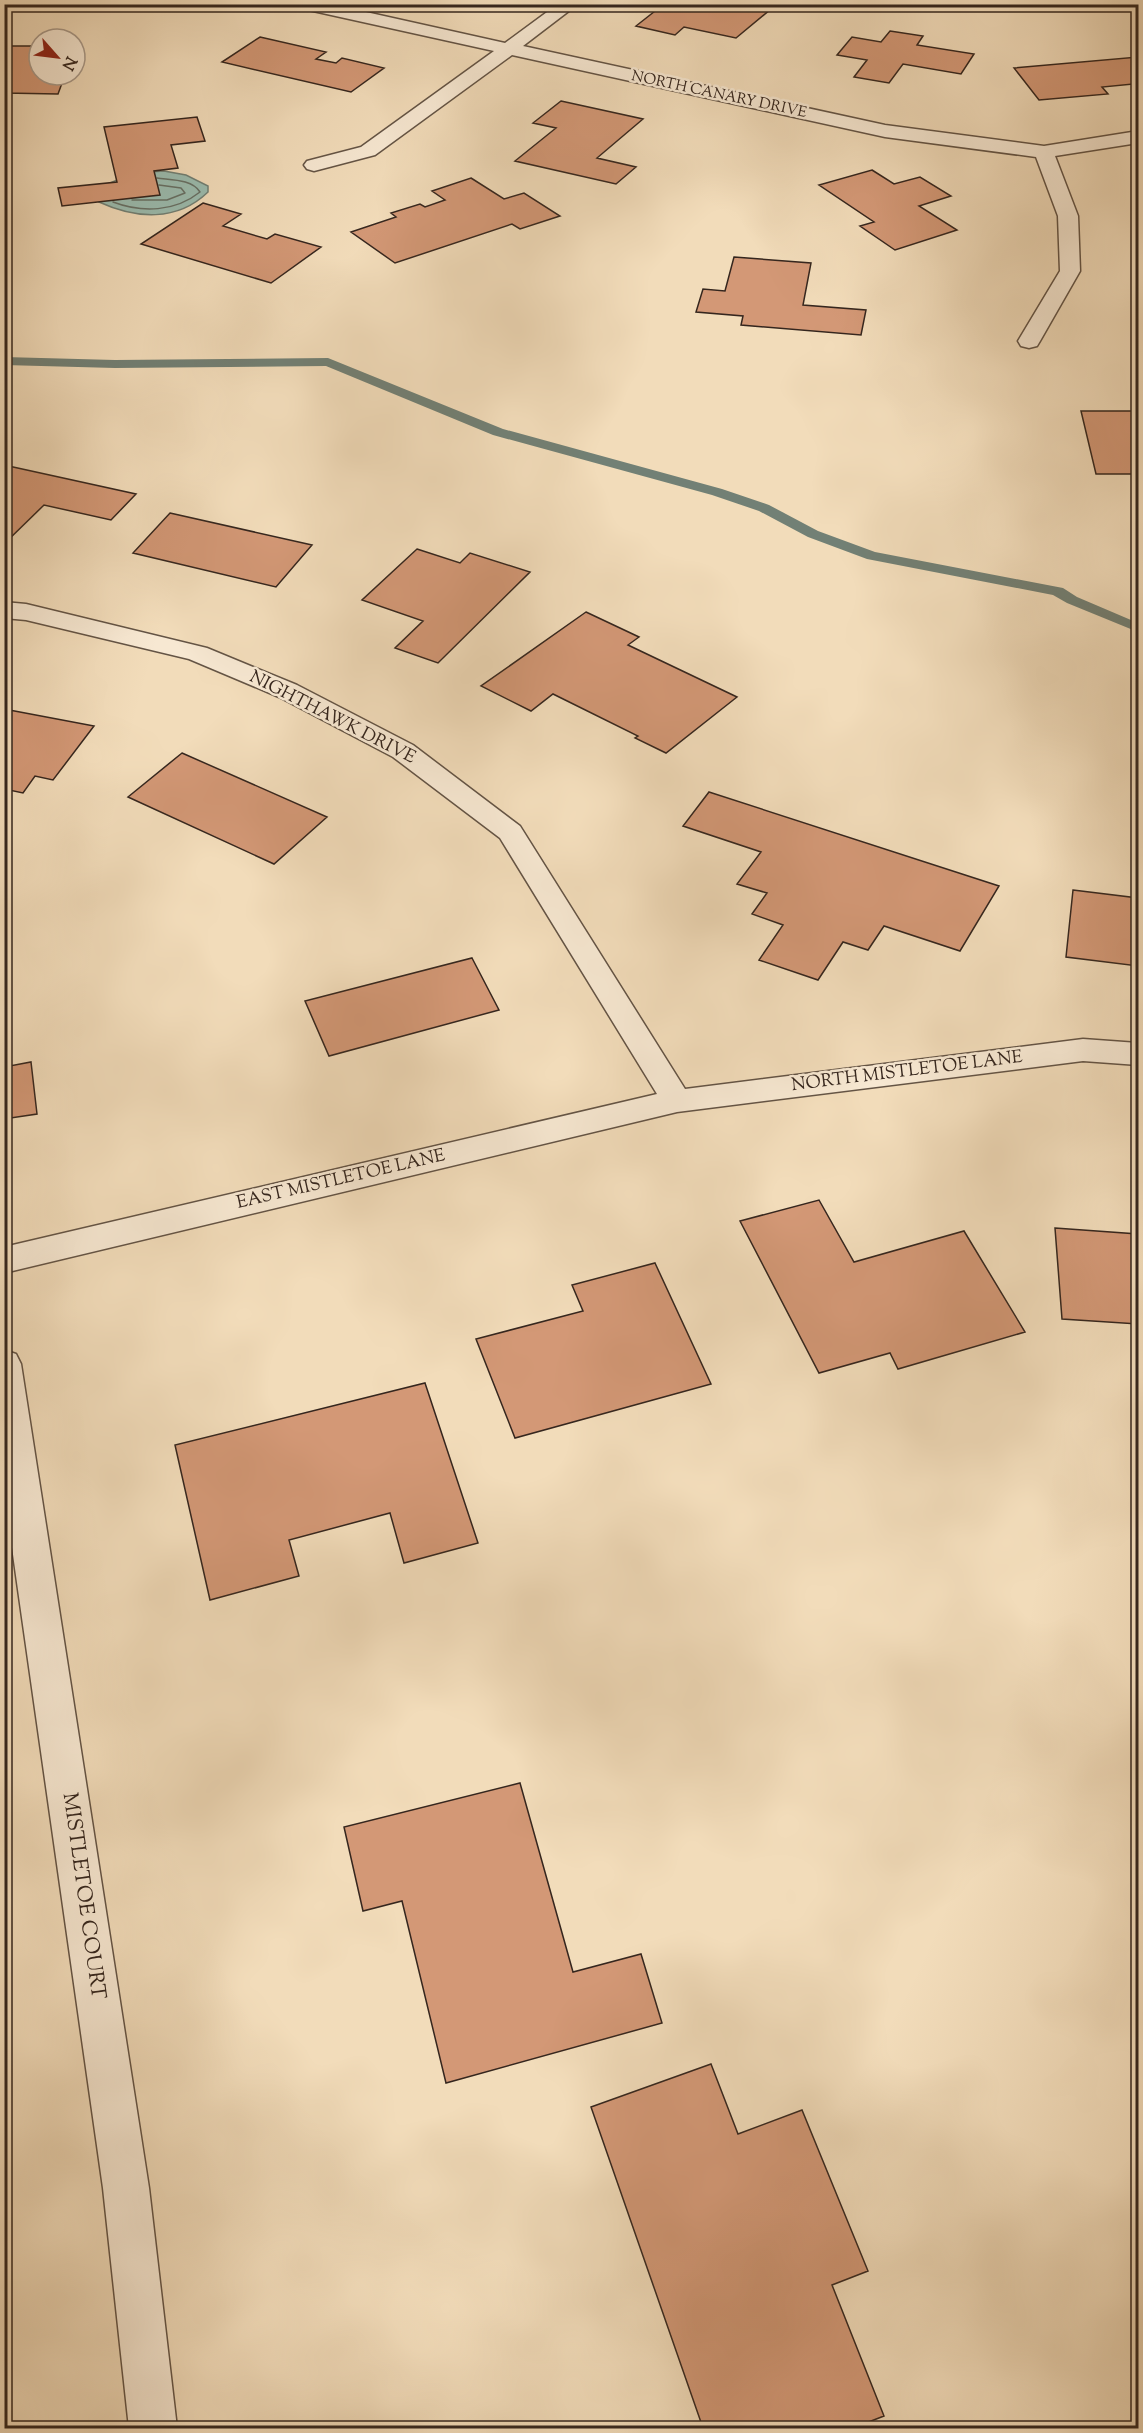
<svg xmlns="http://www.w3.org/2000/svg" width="1143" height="2433" font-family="'Sorts Mill Goudy',serif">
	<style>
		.water { fill: #9bbcaf; stroke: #728075; stroke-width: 1.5 }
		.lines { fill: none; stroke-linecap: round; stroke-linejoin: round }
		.shore { stroke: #687166; stroke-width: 1.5 }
		.stream { fill: #728075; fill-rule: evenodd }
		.building { fill: #d39876; stroke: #35261e; stroke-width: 1.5 }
		.minor-casing { stroke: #645445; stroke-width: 3 }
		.minor { fill: #f7e8d2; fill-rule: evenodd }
		.labels { text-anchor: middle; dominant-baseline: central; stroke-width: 5; stroke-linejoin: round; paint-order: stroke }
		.far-street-label { font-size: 15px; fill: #35261e; stroke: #f7e8d2 }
		.street-label { font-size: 18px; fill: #35261e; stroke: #f7e8d2 }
		.near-street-label { font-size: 21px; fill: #35261e; stroke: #f7e8d2 }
	</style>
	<rect width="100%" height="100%" fill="#f2dcba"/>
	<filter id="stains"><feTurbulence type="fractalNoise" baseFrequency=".00333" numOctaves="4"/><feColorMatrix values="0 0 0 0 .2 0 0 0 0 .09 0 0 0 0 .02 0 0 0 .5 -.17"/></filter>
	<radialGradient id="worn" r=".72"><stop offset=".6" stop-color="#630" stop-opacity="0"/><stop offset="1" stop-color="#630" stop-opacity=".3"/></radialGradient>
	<!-- water -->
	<path class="water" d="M164 171 186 175 208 186V192C177 222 136 219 99 202L105 185 134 173Z"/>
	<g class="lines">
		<!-- shore -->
		<path class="shore" d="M132 200H167L185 193 181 188 159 185
			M113 202C142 213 175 212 200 192 192 179 171 180 157 178"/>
		<!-- stream -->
		<path class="stream" d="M4 357 115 360 328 358 503 429 722 489 769 505 818 531 875 552 1063 588 1077 597 1138 623V632L1067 603 1053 595 867 559 808 537 759 511 712 495 493 435 326 366 115 368 4 365Z"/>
	</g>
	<!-- building -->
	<path class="building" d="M664 4H777L736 38 684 27 675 35 636 26Z
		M890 31 923 36 917 45 974 54 961 74 903 64 889 83 854 77 867 60 837 55 852 37 881 42Z
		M260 37 326 52 316 59 336 63 342 58 384 68 351 92 222 62Z
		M4 46H39V75H65L58 94 4 93V74L9 64H4Z
		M1138 57V90L1133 84 1102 87 1108 94 1039 100 1014 68Z
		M561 101 643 119 597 158 636 167 616 184 515 161 556 128 533 123Z
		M197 117 205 141 171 145 178 168 154 171 160 195 62 206 58 188 117 182 104 127Z
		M872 170 894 184 920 177 951 196 919 206 957 230 895 250 860 226 874 222 819 185Z
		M471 178 504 199 524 193 560 216 520 229 512 224 395 263 351 232 396 217 391 213 420 204 425 207 445 200 432 191Z
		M203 203 241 214 223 226 267 239 275 234 321 247 271 283 141 244Z
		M734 257 811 263 803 305 866 310 861 335 741 325 743 316 696 312 703 289 725 291Z
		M1081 411H1137L1138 474H1096Z
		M4 465 136 494 111 520 44 505 4 544Z
		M170 513 312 545 276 587 133 553Z
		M417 549 460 563 470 553 530 572 438 663 395 648 423 621 362 600Z
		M586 612 639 637 628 645 737 697 666 753 635 738 638 736 553 694 531 711 481 686Z
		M4 709 94 726 53 780 35 776 23 793 4 789Z
		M182 753 327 817 274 864 128 797Z
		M709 792 999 886 960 951 884 926 868 950 843 942 818 980 759 960 783 925 752 914 767 893 737 884 761 852 683 826Z
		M1073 890 1138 898V966L1066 957Z
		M472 958 499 1010 329 1056 305 1001Z
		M31 1062 37 1114 4 1119V1067Z
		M819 1200 854 1262 964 1231 1025 1332 898 1369 890 1353 819 1373 740 1221Z
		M1055 1228 1138 1234V1324L1062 1319Z
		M655 1263 711 1384 515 1438 476 1339 583 1311 572 1285Z
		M425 1383 478 1543 404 1563 390 1513 289 1540 299 1576 210 1600 175 1445Z
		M520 1783 573 1972 641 1954 662 2023 446 2083 402 1901 363 1911 344 1827Z
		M711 2064 738 2134 802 2110 868 2271 832 2285 884 2416 853 2428H703L591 2107Z"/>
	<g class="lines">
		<!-- minor casing -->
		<g class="minor-casing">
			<path id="minor" d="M296 4H330L505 43 558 4H578L523 46 885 125 1044 146 1138 131V143L1055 156 1078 216 1080 271 1040 341 1037 346 1029 348 1021 346 1018 341 1060 271 1058 216 1036 157 885 137 512 55 375 155 314 171 307 169 304 165 307 161 361 147 494 51 304 9Z
				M4 602 26 604 207 648 297 685 413 745 520 826 685 1089 1083 1039 1138 1043V1065L1083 1061 677 1112 4 1273V1247L657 1094 500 838 393 757 279 697 189 659 26 620 4 618Z
				M4 1350 16 1354 21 1364 149 2188 177 2428H129L103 2188 4 1491Z"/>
		</g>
		<!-- minor -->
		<use href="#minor" class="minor"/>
	</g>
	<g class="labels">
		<!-- far-street labels -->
		<g class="far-street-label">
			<text transform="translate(719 95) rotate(12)">NORTH CANARY DRIVE</text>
		</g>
		<!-- street labels -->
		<g class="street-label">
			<text transform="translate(332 718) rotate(27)">NIGHTHAWK DRIVE</text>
			<text transform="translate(907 1072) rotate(-7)">NORTH MISTLETOE LANE</text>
			<text transform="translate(341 1180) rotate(-13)">EAST MISTLETOE LANE</text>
		</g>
		<!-- near-street labels -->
		<g class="near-street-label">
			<text transform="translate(83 1896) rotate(82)">MISTLETOE COURT</text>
		</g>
	</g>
	<!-- margin -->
	<rect width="1143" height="2433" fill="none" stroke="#f2dcba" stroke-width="24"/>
	<rect x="6" y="6" width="1131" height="2421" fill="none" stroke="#35261e" stroke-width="3"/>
	<rect x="12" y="12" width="1119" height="2409" fill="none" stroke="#35261e" stroke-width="1.5"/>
	<!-- north arrow -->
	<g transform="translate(57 57) rotate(118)"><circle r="28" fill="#f7e8d2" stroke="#a99a8a" stroke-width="1.5"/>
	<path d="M0-4.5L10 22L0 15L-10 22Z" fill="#8f2418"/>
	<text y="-9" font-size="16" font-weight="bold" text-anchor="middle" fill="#35261e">N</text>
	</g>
	<rect width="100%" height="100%" filter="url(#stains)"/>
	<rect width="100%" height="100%" fill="url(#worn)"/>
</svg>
